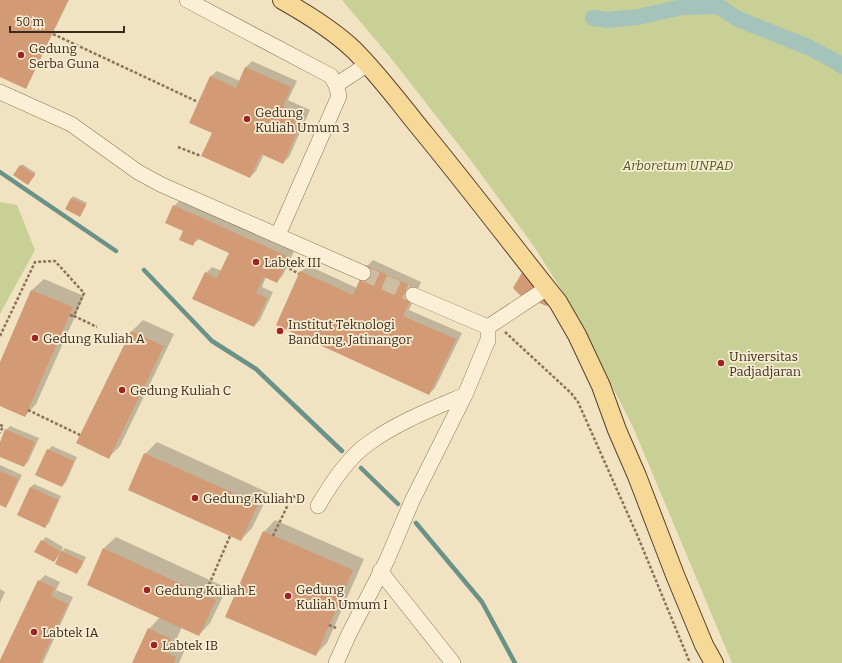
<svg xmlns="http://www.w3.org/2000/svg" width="842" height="663" font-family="Bitter,serif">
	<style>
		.green { fill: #c9d095 }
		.shadow { fill: #0003 }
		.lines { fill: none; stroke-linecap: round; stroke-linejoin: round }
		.stream { stroke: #6a9288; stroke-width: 4.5 }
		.canal { stroke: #a4c3ba; stroke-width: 16 }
		.building { fill: #d29b75 }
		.minor-tunnel { stroke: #cdbea1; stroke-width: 15; stroke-dasharray: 15 8; stroke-linecap: butt }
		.minor-casing { stroke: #8c7357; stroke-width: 16 }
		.major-casing { stroke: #59412c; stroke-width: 20 }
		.path { stroke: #8c7357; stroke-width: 2.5; stroke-dasharray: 3 2; stroke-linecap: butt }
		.minor { stroke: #fbf0d6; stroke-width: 15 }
		.major { stroke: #f7d997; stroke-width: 18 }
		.poi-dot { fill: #9f2324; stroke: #f8edd2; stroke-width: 1.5 }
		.labels { text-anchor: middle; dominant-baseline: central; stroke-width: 3.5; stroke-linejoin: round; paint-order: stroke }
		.poi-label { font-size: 13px; fill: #3b2b1d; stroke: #f8edd2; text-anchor: start }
		.park-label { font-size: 13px; font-style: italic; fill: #4b5922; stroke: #f8edd2 }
	</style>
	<rect width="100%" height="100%" fill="#f1e3c2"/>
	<!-- green -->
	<path class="green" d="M342 0H842V663H732L633 427 568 300 533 245 469 158 390 57Z
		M0 202 17 205 35 250 0 314Z"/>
	<!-- shadow -->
	<path class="shadow" d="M0 0H69L26 88 0 76Z
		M252 61 297 81 288 100 310 110 289 157 283 163 264 154 256 171 250 177 213 132 210 77 217 71 240 81 246 67Z
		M22 164 36 173 29 182 21 166Z
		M73 196 87 203 80 216 66 209Z
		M180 200 294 251 283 275 277 282 266 277 262 287 273 292 260 320 254 326 206 273 212 267 222 271 230 253 199 239 192 245 174 206Z
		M373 260 421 282 409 310 462 333 435 388 429 394 277 325 301 272 307 265 357 288 367 266Z
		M44 279 84 296 36 404 25 416 0 405V364L32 290Z
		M143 320 174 334 120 446 108 458 77 443 132 331Z
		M10 426 39 438 28 462 24 466 0 456V444L6 430Z
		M157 442 269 493 252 528 241 540 145 454Z
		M52 446 77 457 66 482 62 486 48 450Z
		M0 465 22 475 9 502 5 506 0 504Z
		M34 484 61 496 49 523 45 527 30 488Z
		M275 520 364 559 327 643 315 655 264 532Z
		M46 537 63 547 61 552 65 548 86 557 81 568 77 572 60 555 54 561 42 541Z
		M116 537 227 588 210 623 199 635 182 627 176 640 187 645 179 663H133L149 629 160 617 104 548Z
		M45 575 60 582 56 590 73 597 43 663H0L39 581Z
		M0 589 5 592 0 603Z"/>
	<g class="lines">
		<!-- stream -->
		<path class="stream" d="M0 172 116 251
			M144 270 212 341 256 369 342 451
			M361 468 398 504
			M416 523 482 602 515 663"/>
		<!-- canal -->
		<path class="canal" d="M593 18 607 20 638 17 682 7 718 6 738 19 808 47 835 61 842 66"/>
	</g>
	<!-- building -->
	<path class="building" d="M0 0H68L26 89 0 77Z
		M245 67 291 87 283 106 304 116 283 164 261 154 250 178 201 156 212 133 189 123 210 76 236 88Z
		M20 165 35 175 28 185 13 175Z
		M71 198 86 205 80 217 65 209Z
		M173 205 289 257 277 283 264 277 256 293 267 298 254 327 192 299 205 272 217 278 229 253 196 238 193 246 179 240 183 231 165 223Z
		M366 265 416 288 403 316 456 339 429 395 276 325 300 271 353 295Z
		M524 269 538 288 522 297 513 288Z
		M31 290 73 307 25 417 0 406V362Z
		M545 293 554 302 547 306 534 301Z
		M131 331 164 346 109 459 76 443Z
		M5 429 35 442 24 467 0 457V442Z
		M47 449 74 461 62 487 35 475Z
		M144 453 258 504 241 541 128 490Z
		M0 471 18 479 6 508 0 505Z
		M30 487 58 500 45 528 17 515Z
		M263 531 353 570 316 656 225 617Z
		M41 540 60 551 54 562 34 552Z
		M103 548 216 600 199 636 87 585Z
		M61 551 83 561 77 574 55 564Z
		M38 580 55 588 51 596 68 604 40 663H0V660Z
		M148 628 171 639 165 652 176 657 174 663H132Z"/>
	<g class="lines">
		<!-- minor-tunnel -->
		<path class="minor-tunnel" d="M363 273 413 295"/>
		<!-- minor casing -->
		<g class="minor-casing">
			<path id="minor" d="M187 0 331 76 336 85 339 96 278 235
				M336 85 368 64
				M0 92 71 124 138 172 162 185 363 273
				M413 295 488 327
				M488 327 547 288
				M318 506C330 485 349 457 369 443 398 422 432 409 465 395
				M380 571 453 663
				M336 663 349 634 387 560 412 501 465 395 488 340V327"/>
		</g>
		<!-- major casing -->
		<g class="major-casing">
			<path id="major" d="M282 0C307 14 333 30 354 50 380 76 401 105 424 133 470 189 513 246 558 302L577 335 601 386 617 430 637 476 675 575 704 645 714 663"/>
		</g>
		<!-- path -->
		<path class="path" d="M53 34 198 102
			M178 147 201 156
			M285 266 299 274
			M70 315 74 316
			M505 332 571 393 578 402 638 537 690 663
			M0 336 35 262 55 261 84 293 74 316 97 327
			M28 410 80 435
			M0 425 3 426 0 433
			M273 536 292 496 306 501
			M205 594 230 536
			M329 625 336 628"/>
		<!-- minor -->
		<use href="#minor" class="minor"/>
		<!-- major -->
		<use href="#major" class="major"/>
	</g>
	<!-- markers -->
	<g class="poi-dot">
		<circle cx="21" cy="55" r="4"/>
		<circle cx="247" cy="119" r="4"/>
		<circle cx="256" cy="262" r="4"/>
		<circle cx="280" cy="331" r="4"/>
		<circle cx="35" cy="338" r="4"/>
		<circle cx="721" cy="363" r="4"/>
		<circle cx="122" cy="390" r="4"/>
		<circle cx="195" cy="498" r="4"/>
		<circle cx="147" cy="590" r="4"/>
		<circle cx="288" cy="596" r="4"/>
		<circle cx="34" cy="632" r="4"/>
		<circle cx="154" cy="645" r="4"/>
	</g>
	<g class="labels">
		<!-- poi labels -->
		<g class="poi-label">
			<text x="29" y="48">Gedung<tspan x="29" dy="15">Serba Guna</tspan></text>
			<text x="255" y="112">Gedung<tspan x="255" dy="15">Kuliah Umum 3</tspan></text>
			<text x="264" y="262">Labtek III</text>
			<text x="288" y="324">Institut Teknologi<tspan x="288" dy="15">Bandung, Jatinangor</tspan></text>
			<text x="43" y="338">Gedung Kuliah A</text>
			<text x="729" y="356">Universitas<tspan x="729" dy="15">Padjadjaran</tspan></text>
			<text x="130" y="390">Gedung Kuliah C</text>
			<text x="203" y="498">Gedung Kuliah D</text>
			<text x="296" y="589">Gedung<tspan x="296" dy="15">Kuliah Umum I</tspan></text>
			<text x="155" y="590">Gedung Kuliah E</text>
			<text x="42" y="632">Labtek IA</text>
			<text x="162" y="645">Labtek IB</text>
		</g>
		<!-- park labels -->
		<g class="park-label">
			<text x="678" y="165">Arboretum UNPAD</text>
		</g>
	</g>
	<!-- scale -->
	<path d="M10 26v6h114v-6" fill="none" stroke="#3b2b1d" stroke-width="2"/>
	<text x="16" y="26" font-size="12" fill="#3b2b1d" stroke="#f8edd2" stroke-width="3" paint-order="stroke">50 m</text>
</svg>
